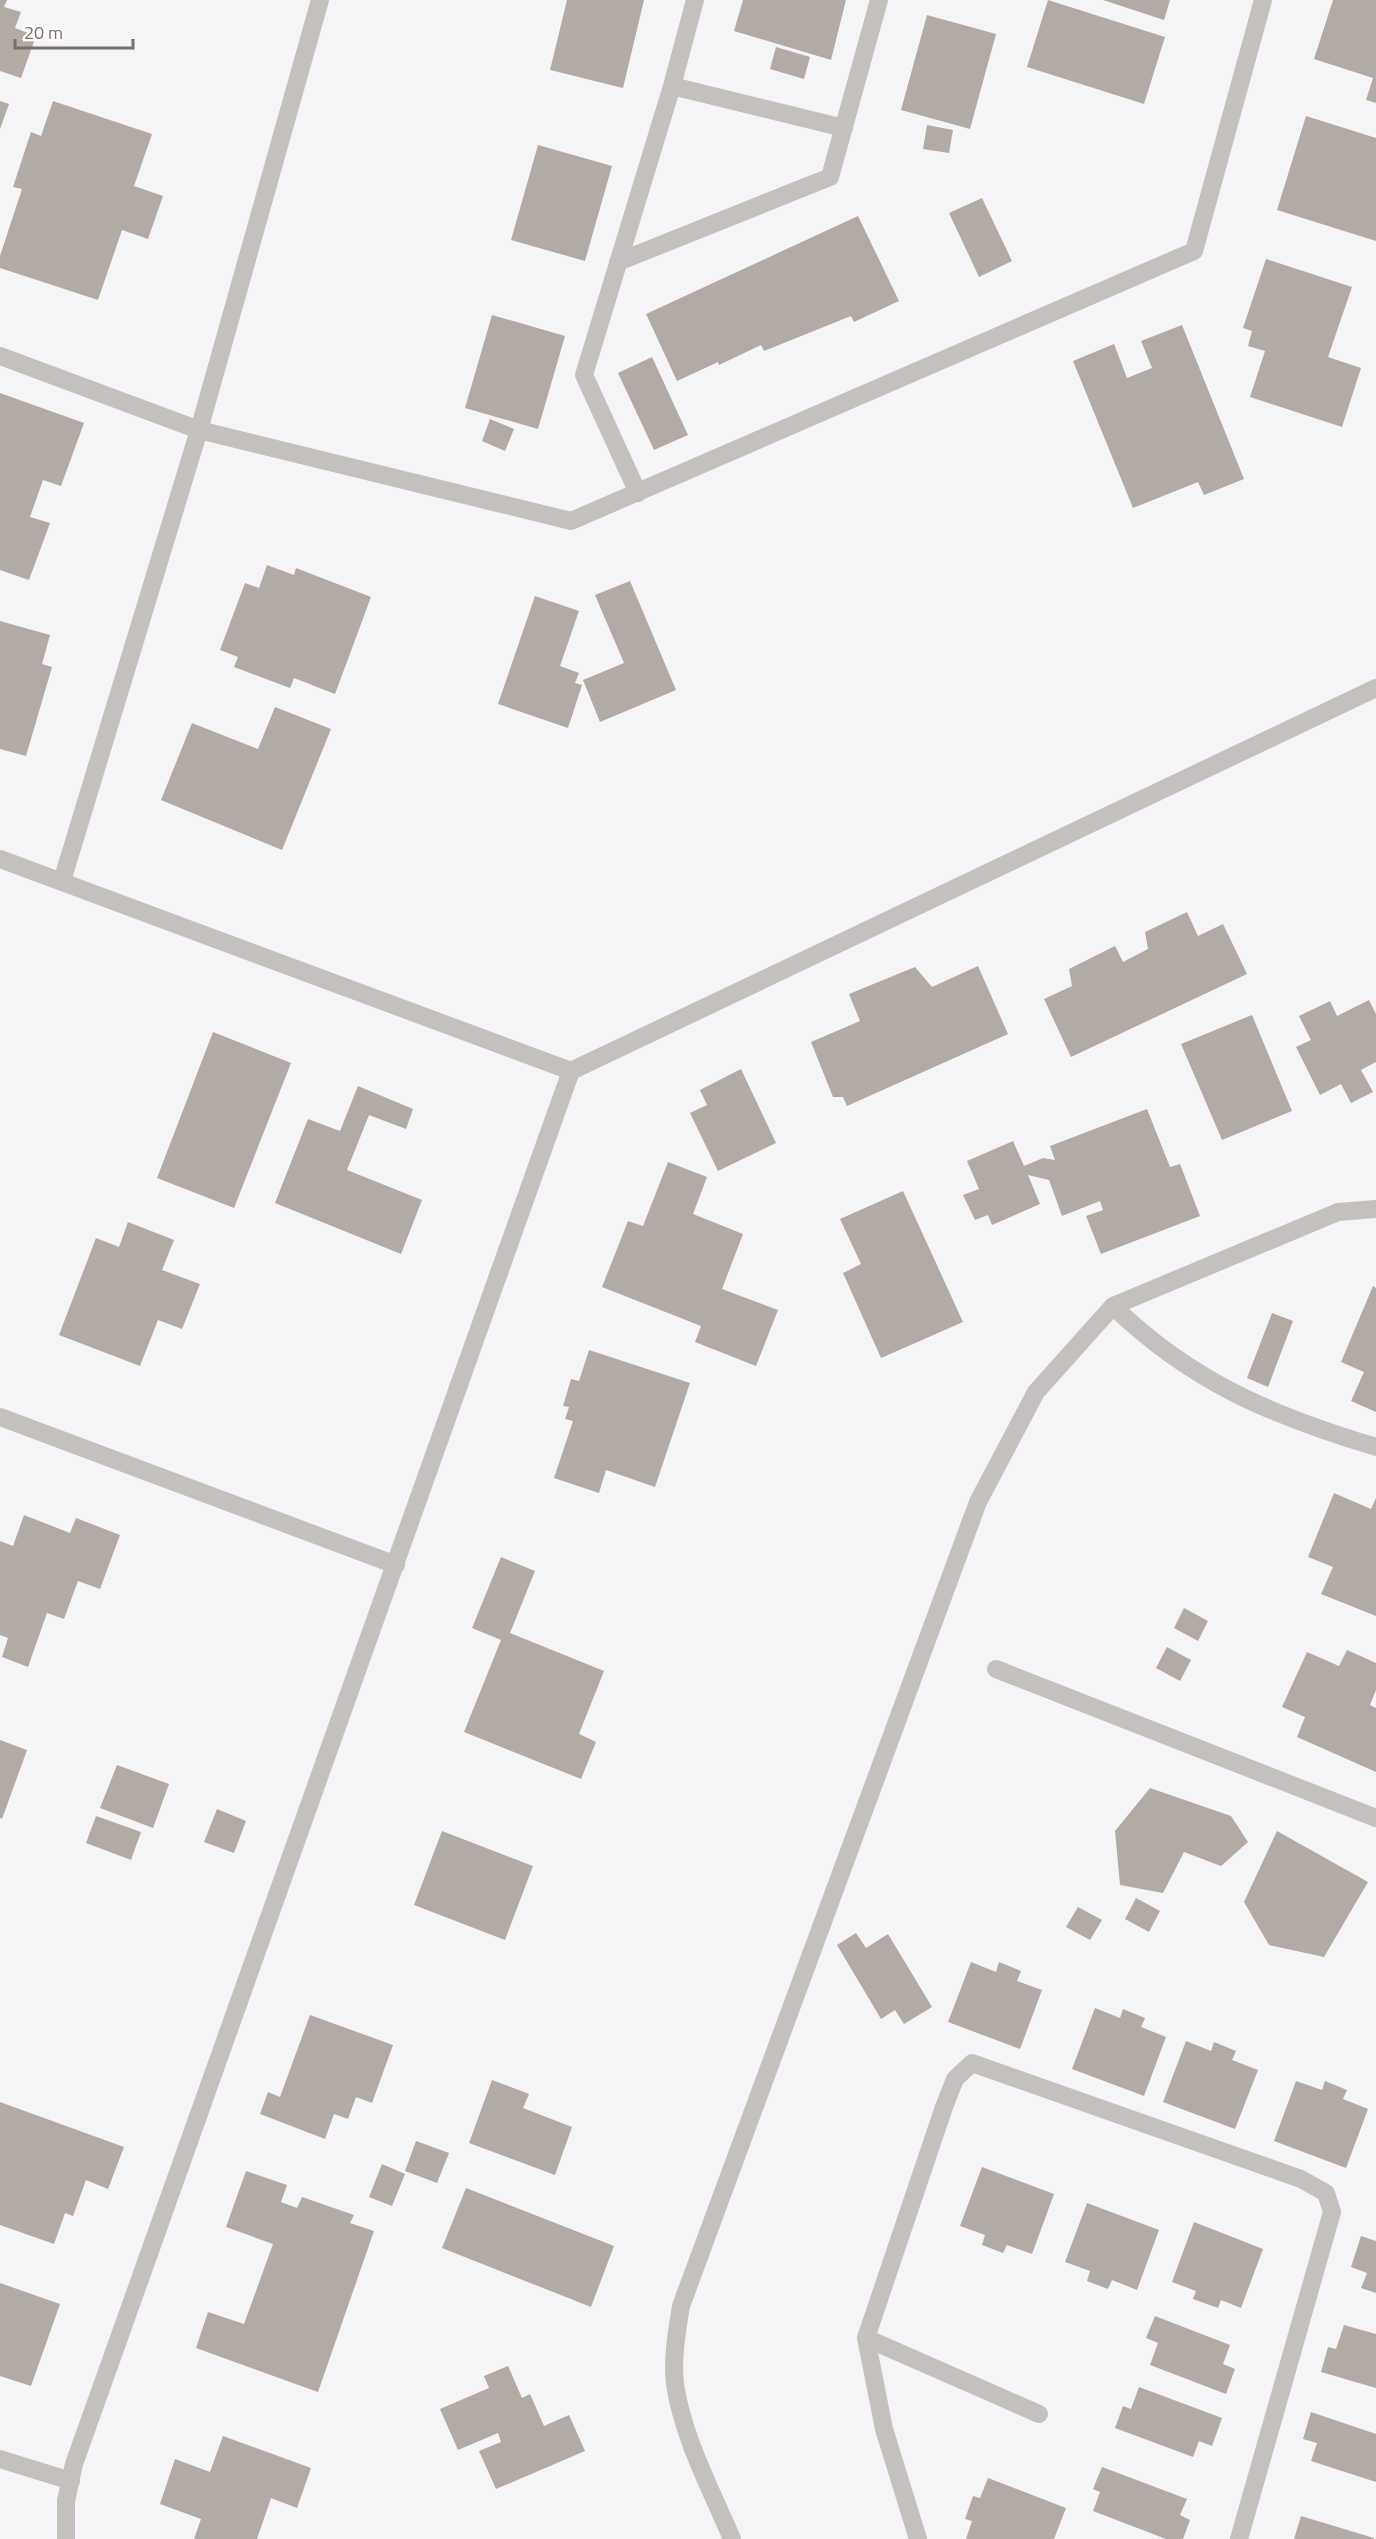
<svg xmlns="http://www.w3.org/2000/svg" width="1376" height="2539" font-family="'Titillium Web',sans-serif">
	<style>
		.building { fill: #b1aaa5 }
		.lines { fill: none; stroke-linecap: round; stroke-linejoin: round }
		.service { stroke: #c4c0bd; stroke-width: 18 }
	</style>
	<rect width="100%" height="100%" fill="#f5f5f7"/>
	<!-- building -->
	<path class="building" d="M0 0H7L4 7 21 12 15 28 36 36 21 78 0 71Z
		M567 0H644L623 88 550 70Z
		M743 0H846L831 60 734 31Z
		M1048 0 1165 37 1144 104 1027 67Z
		M1103 0H1170L1164 20Z
		M1333 0H1376V103L1366 100 1373 78 1314 59Z
		M927 15 996 34 970 129 901 110Z
		M776 47 810 57 804 79 770 69Z
		M0 101 9 104 0 129Z
		M53 101 152 134 134 186 163 196 148 239 122 230 98 300 0 268V256L22 189 13 187 31 132 41 136Z
		M1306 116 1376 138V241L1277 210Z
		M927 125 953 130 949 153 923 149Z
		M538 145 612 166 585 261 511 240Z
		M982 198 1012 261 979 277 949 213Z
		M858 216 899 301 854 322 851 316 764 351 761 345 719 365 718 362 677 381 646 314Z
		M1266 259 1352 287 1328 357 1361 368 1342 427 1250 397 1265 351 1248 346 1252 331 1243 328Z
		M492 315 565 336 538 429 465 408Z
		M1182 325 1244 479 1204 495 1198 482 1133 508 1073 361 1114 344 1127 378 1152 368 1141 341Z
		M652 357 688 435 654 450 618 373Z
		M0 393 84 423 61 486 43 480 30 517 50 523 29 580 0 570Z
		M490 419 514 429 505 451 482 441Z
		M267 565 294 575 296 568 371 597 335 694 294 678 290 688 234 667 238 657 220 650 245 583 259 588Z
		M630 581 676 690 600 722 583 680 624 663 595 595Z
		M535 596 579 611 560 666 579 673 575 683 582 685 568 728 498 704Z
		M0 621 50 635 42 664 52 667 26 756 0 749Z
		M275 707 331 729 282 850 161 800 192 723 258 749Z
		M1187 912 1198 936 1223 924 1247 974 1071 1057 1044 999 1072 986 1069 969 1115 946 1123 962 1148 949 1145 932Z
		M978 966 1008 1034 847 1106 843 1097H833L811 1042 860 1021 849 994 915 967 932 987Z
		M1369 1000 1376 1014V1062L1361 1070 1373 1092 1351 1103 1341 1084 1320 1095 1296 1047 1311 1040 1299 1016 1330 1001 1337 1016Z
		M1252 1015 1292 1111 1222 1140 1181 1044Z
		M213 1032 291 1063 234 1208 157 1178Z
		M741 1069 776 1143 718 1171 690 1113 707 1105 700 1090Z
		M358 1086 413 1109 406 1129 369 1115 347 1170 422 1200 401 1254 275 1203 308 1119 340 1131Z
		M1147 1109 1170 1167 1180 1164 1200 1216 1101 1254 1086 1216 1103 1210 1100 1201 1062 1216 1049 1180 1028 1175 1040 1204 992 1225 988 1215 975 1220 963 1195 979 1189 967 1161 1013 1141 1024 1166 1043 1158 1055 1160 1050 1146Z
		M668 1162 707 1177 693 1214 743 1234 722 1289 778 1310 756 1366 695 1342 701 1326 602 1287 628 1221 643 1226Z
		M903 1191 963 1322 881 1358 843 1273 861 1264 840 1219Z
		M128 1222 174 1240 162 1270 200 1284 182 1329 158 1320 140 1366 59 1335 96 1238 119 1247Z
		M1373 1286 1376 1288V1412L1351 1401 1364 1372 1341 1362Z
		M1272 1313 1293 1321 1268 1387 1247 1378Z
		M589 1350 690 1383 655 1487 606 1470 599 1493 554 1478 573 1421 565 1419 569 1407 563 1406 571 1379 579 1381Z
		M1334 1493 1371 1509 1376 1498V1616L1321 1594 1333 1567 1308 1557Z
		M24 1515 70 1533 76 1518 120 1535 100 1589 78 1581 64 1619 47 1613 28 1667 2 1657 8 1638 0 1635V1541L13 1546Z
		M501 1557 535 1571 510 1633 604 1671 579 1734 596 1742 581 1779 464 1732 501 1640 472 1628Z
		M1184 1608 1208 1621 1198 1641 1174 1628Z
		M1167 1647 1191 1660 1180 1681 1156 1668Z
		M1347 1650 1376 1663V1690L1370 1705 1376 1708V1772L1297 1737 1305 1717 1282 1707 1307 1652 1339 1666Z
		M0 1740 27 1750 2 1819 0 1818Z
		M117 1765 169 1784 153 1828 100 1808Z
		M1150 1788 1231 1816 1248 1842 1221 1866 1184 1852 1163 1893 1120 1885 1115 1831Z
		M217 1809 246 1821 234 1853 204 1842Z
		M96 1816 141 1832 131 1860 86 1843Z
		M442 1831 533 1866 505 1940 414 1905Z
		M1277 1831 1368 1882 1324 1957 1269 1945 1244 1902Z
		M1136 1898 1160 1911 1149 1932 1125 1919Z
		M1078 1907 1102 1920 1090 1940 1066 1927Z
		M856 1933 866 1948 888 1934 932 2007 904 2024 895 2010 881 2019 837 1945Z
		M971 1962 996 1972 999 1962 1021 1971 1017 1981 1042 1990 1020 2049 948 2022Z
		M1095 2008 1120 2018 1123 2009 1145 2018 1141 2027 1166 2037 1144 2096 1072 2069Z
		M310 2015 393 2045 372 2103 356 2097 348 2119 334 2114 325 2139 260 2114 268 2092 280 2097Z
		M1186 2041 1211 2051 1214 2042 1236 2051 1232 2060 1258 2070 1235 2129 1163 2102Z
		M492 2080 529 2094 523 2108 572 2127 555 2175 469 2143Z
		M1296 2081 1322 2090 1325 2081 1347 2090 1343 2099 1368 2109 1346 2168 1274 2141Z
		M0 2102 124 2147 108 2189 86 2180 73 2216 65 2213 54 2244 0 2225Z
		M416 2141 449 2153 437 2183 405 2171Z
		M382 2164 405 2174 392 2206 369 2197Z
		M982 2167 1054 2194 1032 2254 1007 2245 1003 2253 982 2245 985 2235 960 2226Z
		M246 2171 287 2185 281 2202 297 2208 302 2197 354 2215 350 2223 374 2231 318 2392 196 2348 208 2312 244 2324 273 2244 226 2227Z
		M466 2188 614 2246 591 2307 442 2248Z
		M1087 2203 1159 2230 1137 2290 1112 2280 1108 2289 1087 2281 1090 2271 1065 2262Z
		M1194 2222 1263 2249 1241 2308 1221 2300 1218 2308 1193 2299 1196 2291 1172 2282Z
		M1361 2236 1376 2241V2293L1361 2288 1367 2273 1351 2267Z
		M0 2283 60 2304 31 2386 0 2376Z
		M1155 2316 1230 2345 1223 2364 1235 2369 1226 2394 1150 2365 1158 2343 1146 2338Z
		M1344 2325 1376 2334V2388L1321 2372 1328 2347 1336 2349Z
		M508 2366 522 2398 530 2394 544 2426 569 2415 585 2451 496 2489 479 2451 501 2442 498 2433 458 2450 440 2409 489 2388 484 2376Z
		M1139 2387 1222 2418 1212 2446 1199 2441 1193 2457 1115 2428 1123 2406 1131 2409Z
		M1311 2412 1376 2434V2482L1311 2461 1317 2443 1303 2439Z
		M223 2436 311 2468 297 2508 271 2498 257 2539H194L201 2519 160 2504 175 2459 210 2472Z
		M1102 2467 1187 2499 1180 2515 1190 2520 1183 2539H1166L1093 2511 1100 2492 1093 2489Z
		M988 2478 1066 2508 1054 2539H966L972 2521 965 2519 973 2496 980 2498Z
		M1301 2516 1374 2538V2539H1294Z"/>
	<g class="lines">
		<!-- service -->
		<path class="service" d="M672 86 844 128
			M618 262 830 177 879 0
			M0 356 199 430 571 521 1194 251 1263 0
			M638 493 584 375 672 86 695 0
			M0 859 571 1071
			M62 881 199 430 320 0
			M1113 1306C1191 1382 1273 1416 1376 1447
			M0 1417 396 1565
			M996 1669 1376 1818
			M866 2338 1039 2414
			M0 2459 71 2481
			M66 2539V2501L74 2464 571 1071 1376 688
			M732 2539C711 2489 683 2438 675 2384 672 2358 677 2331 681 2306L978 1502 1036 1392 1113 1306 1338 1212 1376 1209
			M918 2539 884 2429 866 2338 944 2107 955 2079 972 2063 1301 2179 1326 2193 1332 2212 1239 2539"/>
	</g>
	<!-- scale -->
	<path d="M15 39v9h118v-9" fill="none" stroke="#7c7066" stroke-width="3"/>
	<text x="24" y="39" font-size="18" fill="#7c7066" stroke="#ffffff" stroke-width="4.5" paint-order="stroke">20 m</text>
</svg>
